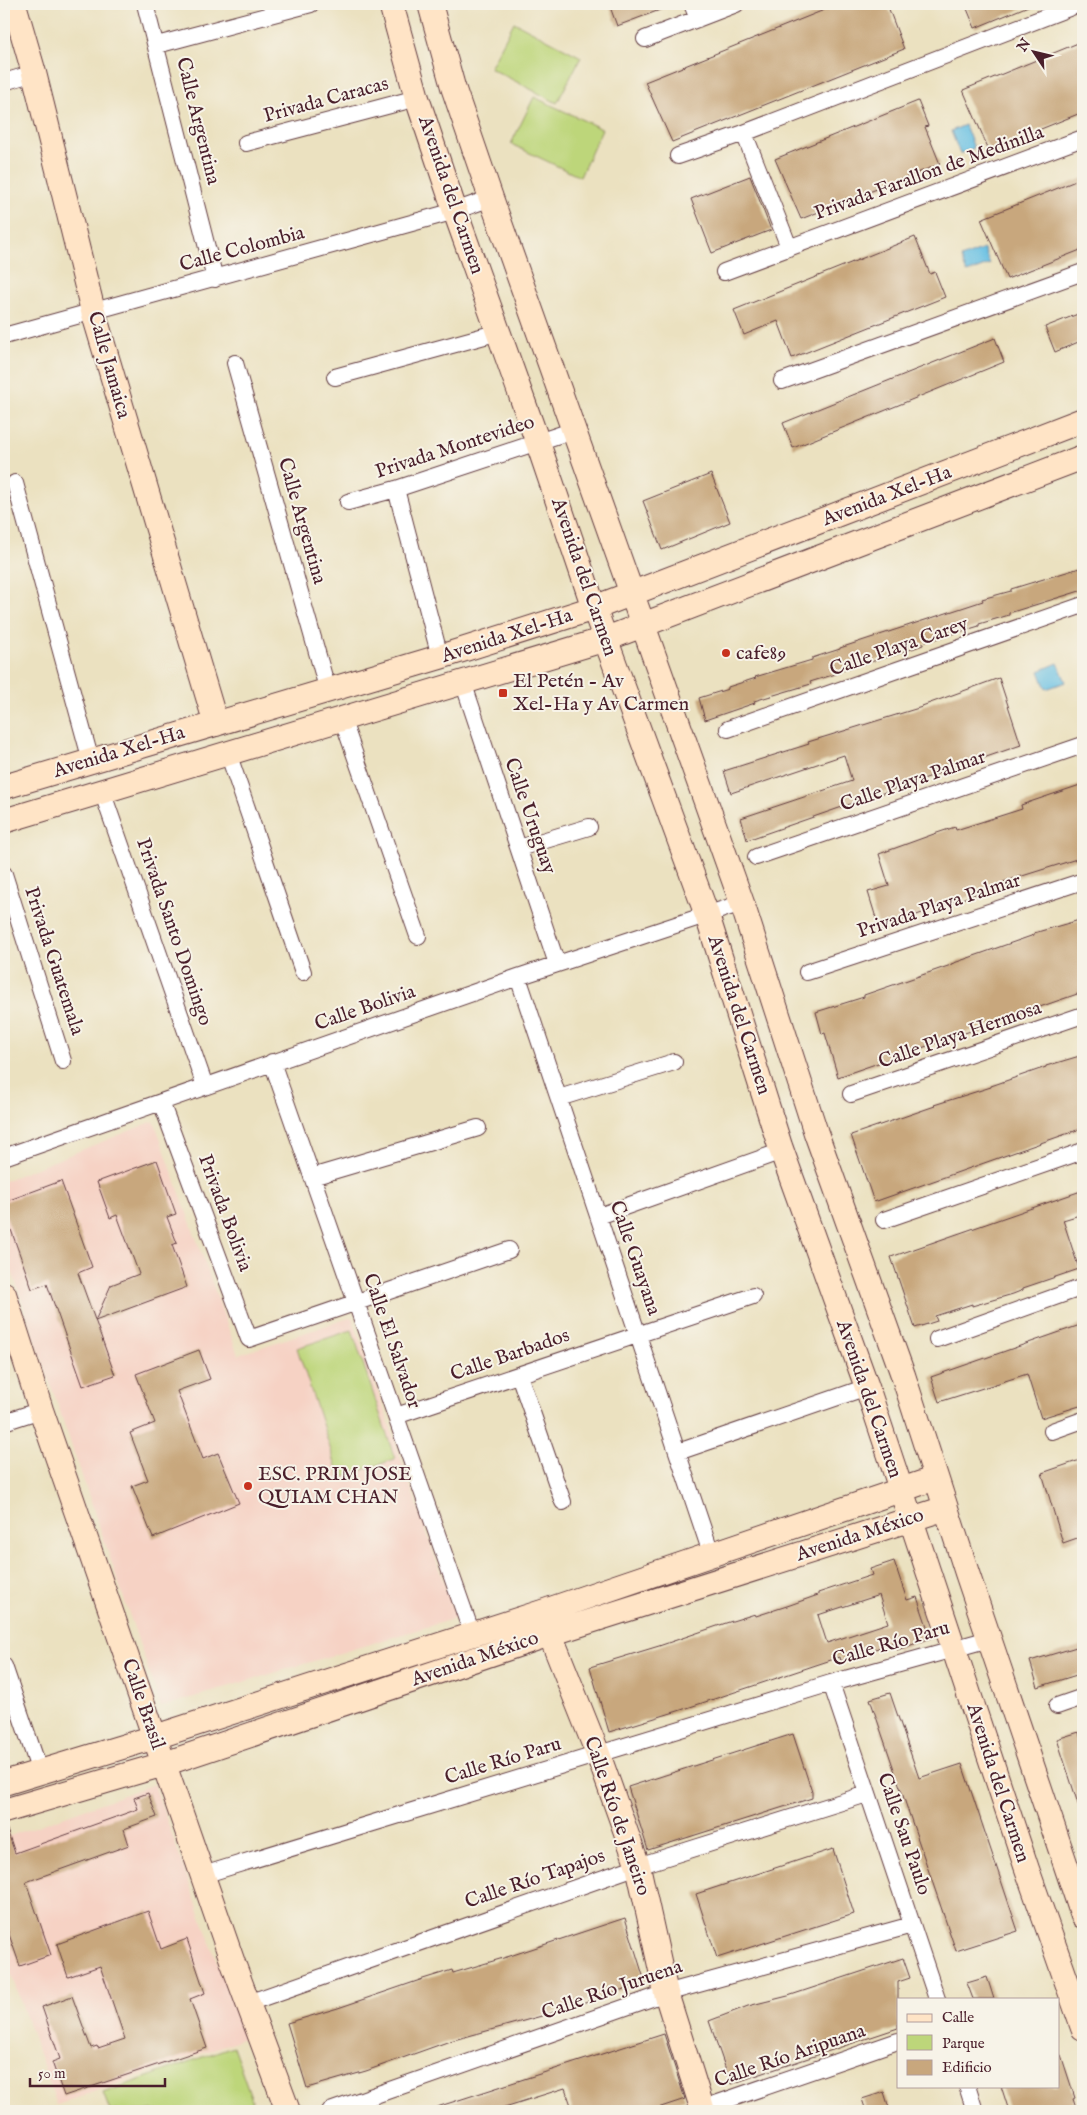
<svg xmlns="http://www.w3.org/2000/svg" width="1087" height="2115" font-family="'IM FELL English',serif">
	<style>
		.built { fill: #f6d2c4 }
		.green { fill: #bdd67a; stroke: #847a52 }
		.water { fill: #66c0e3; stroke: #587087 }
		.building { fill: #c8a77d; fill-rule: evenodd }
		.lines { fill: none; stroke-linecap: round; stroke-linejoin: round }
		.street-casing { stroke: #623c41; stroke-width: 18 }
		.secondary-casing { stroke: #623c41; stroke-width: 26 }
		.street { stroke: #fff; stroke-width: 16 }
		.secondary { stroke: #ffe4c6; stroke-width: 24 }
		.poi-dot { fill: #c8321e; stroke: #f7f3e8; stroke-width: 2 }
		.labels { text-anchor: middle; dominant-baseline: central; stroke-width: 4; stroke-linejoin: round; paint-order: stroke }
		.street-label { font-size: 20px; fill: #4a1f2b; stroke: #f7f3e8 }
		.poi-label { font-size: 20px; fill: #4a1f2b; stroke: #f7f3e8; text-anchor: start }
	</style>
	<rect width="100%" height="100%" fill="#f7f3e8"/>
	<filter id="ink" filterUnits="userSpaceOnUse"><feTurbulence type="fractalNoise" baseFrequency=".02" numOctaves="2"/><feDisplacementMap in="SourceGraphic" scale="10" xChannelSelector="R" yChannelSelector="G"/><feConvolveMatrix kernelMatrix="1 2 1 2 8 2 1 2 1" color-interpolation-filters="sRGB"/></filter>
	<filter id="wash" filterUnits="userSpaceOnUse"><feTurbulence type="fractalNoise" baseFrequency=".0096" numOctaves="4" result="noise"/><feDisplacementMap in="SourceGraphic" scale="20" xChannelSelector="R" yChannelSelector="G"/><feGaussianBlur stdDeviation="1.12" result="paint"/><feColorMatrix in="noise" values="0 0 0 0 0 0 0 0 0 0 0 0 0 0 0 0 0 1.4 0 .05"/><feComposite in="paint" operator="in"/></filter>
	<g filter="url(#wash)">
		<rect width="100%" height="100%" fill="#ebe1c0"/>
		<!-- built -->
		<path class="built" d="M154 1121 238 1355 352 1317 456 1618 161 1707 4 1248V1181Z
			M154 1784 244 2038 57 2105 4 1954V1838Z"/>
		<!-- green -->
		<path class="green" d="M514 22 581 57 557 103 490 68Z
			M534 97 602 129 580 177 511 144Z
			M352 1330 395 1459 340 1478 297 1348Z
			M233 2046 256 2111H110L103 2093Z"/>
		<!-- water -->
		<path class="water" d="M965 125 974 148 960 154 951 131Z
			M984 249 990 264 967 273 961 258Z
			M1058 663 1066 682 1046 689 1039 671Z"/>
		<g id="blocks">
			<!-- building -->
			<path class="building" d="M609 4H672L673 5 617 26Z
				M839 4H887L904 49 672 142 645 82Z
				M965 4H1033L975 28Z
				M1083 41V112L989 150 963 90Z
				M918 101 928 126 925 127 940 164 801 219 775 159Z
				M750 176 771 230 712 253 691 199Z
				M1083 178V249L1007 279 981 219Z
				M915 237 930 274 935 272 945 297 792 358 778 321 744 335 734 310Z
				M1083 312V340L1055 352 1045 327Z
				M995 338 1004 362 793 448 783 423Z
				M711 474 730 522 662 550 643 501Z
				M1083 567V590L1009 613V615L979 624V626L923 643V645L895 655 838 671 839 673 810 682 811 684 754 701 755 703 705 720 699 698 728 689V687L756 678 755 677 812 660V658L840 649V648L983 601 982 599 1011 591V589Z
				M999 678 1021 745 747 840 741 818 852 781 844 755 731 793 724 771 809 744 808 742 922 707V706Z
				M1083 784V857L1003 882 1004 884 894 923 895 926 880 931 868 892 889 886 879 854 934 834 955 827 956 830 1022 809 1021 805Z
				M1083 919V992L838 1077 825 1033 822 1034 816 1012 864 997V995L951 965V964L1034 935V933Z
				M1083 1055V1128L874 1202 851 1135 935 1106 934 1105 991 1087V1086L1046 1067V1066Z
				M157 1160 176 1214 167 1217 177 1243 172 1245 187 1287 95 1321 111 1285 139 1274 117 1215 110 1218 97 1182Z
				M61 1181 92 1267 78 1273 115 1375 83 1386 47 1284 32 1289 4 1210V1202Z
				M1081 1191 1083 1200V1214L1063 1220 1079 1269 1023 1288V1290L1013 1294 972 1306V1304L935 1316 937 1321 915 1328 891 1257Z
				M1083 1324V1405L1041 1418 1027 1374 939 1402 931 1377Z
				M199 1350 210 1379 177 1391 203 1459 218 1453 239 1503 153 1538 132 1486 148 1480 130 1433 155 1423 136 1374Z
				M1080 1460 1083 1470V1536L1063 1543 1042 1473Z
				M894 1561 907 1600 917 1597 931 1638 897 1650 895 1642 841 1661 840 1657 678 1711 609 1732 590 1667 659 1646 726 1623 755 1614 756 1616 790 1605 818 1595V1593L872 1575 870 1569ZM879 1595 888 1623 827 1643 818 1615Z
				M1083 1645V1673L1038 1687 1030 1661Z
				M890 1693 919 1778 962 1764 1018 1931 956 1951 870 1699Z
				M1079 1732 1083 1747V1810H1080L1057 1739Z
				M793 1734 812 1792V1798L648 1850 628 1787Z
				M148 1793 157 1817 124 1829 129 1845 26 1882 51 1955 20 1966 4 1920V1827H6L15 1853 138 1809 134 1798Z
				M833 1849 854 1914 717 1958 696 1894Z
				M148 1911 161 1949 187 1939 205 1993 190 1999 207 2048 64 2096 52 2062 60 2059 42 2007 72 1996 91 2048 97 2046 98 2048 125 2039 100 1966 68 1977 57 1944Z
				M625 1918 645 1982 549 2014 450 2041 366 2071 307 2088 287 2023 338 2008 423 1979 452 1970 453 1973 510 1956Z
				M903 1958 910 1978 898 1982V2028L731 2084 709 2021 748 2006 788 1996Z
				M987 1977 994 1999H973L967 1983Z
				M664 2034 685 2099 649 2111H573L565 2088 492 2111H435L434 2108Z
				M1058 2055H1061L1075 2098 1073 2099 1077 2111H1009L1001 2086H1058Z
				M884 2092 890 2111H866L862 2099Z"/>
		</g>
	</g>
	<g filter="url(#ink)">
		<use href="#blocks" fill-opacity="0" stroke="#623c41" stroke-width="1"/>
		<g class="lines">
			<!-- street casing -->
			<g class="street-casing">
				<path id="street" d="M145 4 215 279
					M692 4 698 19
					M645 39 736 4
					M157 45 311 4
					M4 82 34 73
					M744 133 789 247
					M246 143 417 98
					M678 156 744 133 1079 4
					M724 272 1083 138
					M4 336 455 211 491 198
					M235 363 328 691
					M335 377 499 332
					M782 381 1083 272
					M15 483 91 761
					M396 489 440 657
					M348 502 396 489 574 430
					M463 682 557 964
					M342 718 418 936
					M728 729 1083 605
					M228 753 303 972
					M102 791 205 1086
					M519 848 589 827
					M756 857 1083 745
					M4 874 63 1061
					M807 972 1083 881
					M518 977 711 1553
					M272 1062 472 1634
					M851 1094 1083 1015
					M559 1098 674 1062
					M161 1102 249 1339 509 1250
					M4 1157 518 977 742 903
					M312 1177 478 1128
					M599 1216 782 1151
					M884 1220 1083 1151
					M937 1339 1083 1287
					M519 1375 563 1502
					M396 1416 753 1296
					M4 1422 41 1410
					M1052 1431 1083 1420
					M678 1452 867 1387
					M4 1666 40 1772
					M831 1683 937 1999
					M1057 1706 1083 1697
					M203 1875 831 1683 989 1639
					M248 2003 638 1866 867 1794
					M967 2086 975 2111
					M330 2111 666 1993 912 1925
					M695 2111 898 2041"/>
			</g>
			<!-- secondary casing -->
			<g class="secondary-casing">
				<path id="secondary" d="M14 4 34 73 93 311 216 724
					M391 4 417 98 455 211 538 443 594 608 707 915 780 1146 867 1387 1027 1869 1083 2028
					M430 4 453 87 491 198 742 903 816 1133 903 1375 967 1573 1083 1916
					M4 787 440 657 594 608 1083 420
					M4 821 606 639 1083 457
					M4 1294 41 1410 233 1963 288 2111
					M544 1619 598 1754 638 1866 666 1993 703 2111
					M4 1783 155 1737 542 1612 936 1478
					M4 1811 164 1764 550 1634 946 1508"/>
			</g>
			<!-- street -->
			<use href="#street" class="street"/>
			<!-- secondary -->
			<use href="#secondary" class="secondary"/>
		</g>
	</g>
	<!-- markers -->
	<g class="poi-dot">
		<circle cx="726" cy="653" r="5"/>
		<rect x="498" y="688" width="10" height="10" rx="2.5"/>
		<circle cx="248" cy="1486" r="5"/>
	</g>
	<g class="labels">
		<!-- street labels -->
		<g class="street-label">
			<text transform="translate(326 100) rotate(-15)">Privada Caracas</text>
			<text transform="translate(198 121) rotate(76)">Calle Argentina</text>
			<text transform="translate(929 173) rotate(-20)">Privada Farallon de Medinilla</text>
			<text transform="translate(451 195) rotate(71)">Avenida del Carmen</text>
			<text transform="translate(242 249) rotate(-15)">Calle Colombia</text>
			<text transform="translate(109 365) rotate(74)">Calle Jamaica</text>
			<text transform="translate(455 447) rotate(-18)">Privada Montevideo</text>
			<text transform="translate(887 496) rotate(-21)">Avenida Xel-Ha</text>
			<text transform="translate(302 521) rotate(74)">Calle Argentina</text>
			<text transform="translate(584 577) rotate(71)">Avenida del Carmen</text>
			<text transform="translate(507 636) rotate(-18)">Avenida Xel-Ha</text>
			<text transform="translate(899 647) rotate(-19)">Calle Playa Carey</text>
			<text transform="translate(119 752) rotate(-17)">Avenida Xel-Ha</text>
			<text transform="translate(913 781) rotate(-19)">Calle Playa Palmar</text>
			<text transform="translate(530 816) rotate(71)">Calle Uruguay</text>
			<text transform="translate(939 906) rotate(-18)">Privada Playa Palmar</text>
			<text transform="translate(174 932) rotate(71)">Privada Santo Domingo</text>
			<text transform="translate(54 961) rotate(72)">Privada Guatemala</text>
			<text transform="translate(365 1008) rotate(-19)">Calle Bolivia</text>
			<text transform="translate(739 1015) rotate(72)">Avenida del Carmen</text>
			<text transform="translate(960 1035) rotate(-19)">Calle Playa Hermosa</text>
			<text transform="translate(225 1213) rotate(70)">Privada Bolivia</text>
			<text transform="translate(635 1258) rotate(71)">Calle Guayana</text>
			<text transform="translate(392 1341) rotate(71)">Calle El Salvador</text>
			<text transform="translate(510 1355) rotate(-19)">Calle Barbados</text>
			<text transform="translate(869 1399) rotate(71)">Avenida del Carmen</text>
			<text transform="translate(860 1535) rotate(-18)">Avenida México</text>
			<text transform="translate(891 1644) rotate(-16)">Calle Río Paru</text>
			<text transform="translate(475 1659) rotate(-19)">Avenida México</text>
			<text transform="translate(143 1704) rotate(71)">Calle Brasil</text>
			<text transform="translate(503 1761) rotate(-17)">Calle Río Paru</text>
			<text transform="translate(998 1783) rotate(72)">Avenida del Carmen</text>
			<text transform="translate(617 1816) rotate(71)">Calle Río de Janeiro</text>
			<text transform="translate(904 1834) rotate(71)">Calle Sau Paulo</text>
			<text transform="translate(535 1879) rotate(-19)">Calle Río Tapajos</text>
			<text transform="translate(612 1990) rotate(-19)">Calle Río Juruena</text>
			<text transform="translate(790 2056) rotate(-19)">Calle Río Aripuana</text>
		</g>
		<!-- poi labels -->
		<g class="poi-label">
			<text x="736" y="653">cafe89</text>
			<text x="513" y="681">El Petén - Av<tspan x="513" dy="23">Xel-Ha y Av Carmen</tspan></text>
			<text x="258" y="1474">ESC. PRIM JOSE<tspan x="258" dy="23">QUIAM CHAN</tspan></text>
		</g>
	</g>
	<!-- margin -->
	<rect width="1087" height="2115" fill="none" stroke="#f7f3e8" stroke-width="20"/>
	<!-- legend -->
	<rect x="897" y="1998" width="162" height="90" fill="#f7f3e8" stroke="#b29e9c"/>
	<rect x="907" y="2014" width="25" height="8" fill="#ffe4c6" stroke="#b29e9c"/>
	<text x="942" y="2022" font-size="15" fill="#4a1f2b">Calle</text>
	<rect x="907" y="2035" width="25" height="15" fill="#bdd67a" stroke="#b29e9c"/>
	<text x="942" y="2048" font-size="15" fill="#4a1f2b">Parque</text>
	<rect x="907" y="2060" width="25" height="15" fill="#c8a77d" stroke="#b29e9c"/>
	<text x="942" y="2072" font-size="15" fill="#4a1f2b">Edificio</text>
	<!-- north arrow -->
	<g transform="translate(1034 52) rotate(305)" stroke="#f7f3e8" stroke-width="4" paint-order="stroke">
	<path d="M0-4L9 19L0 12L-9 19Z" fill="#4a1f2b"/>
	<text y="-8" font-size="14" font-weight="bold" text-anchor="middle" fill="#4a1f2b">N</text>
	</g>
	<!-- scale -->
	<path d="M30 2078v8h135v-8" fill="none" stroke="#4a1f2b" stroke-width="2.5"/>
	<text x="38" y="2078" font-size="15" fill="#4a1f2b" stroke="#f7f3e8" stroke-width="4" paint-order="stroke">50 m</text>
</svg>
